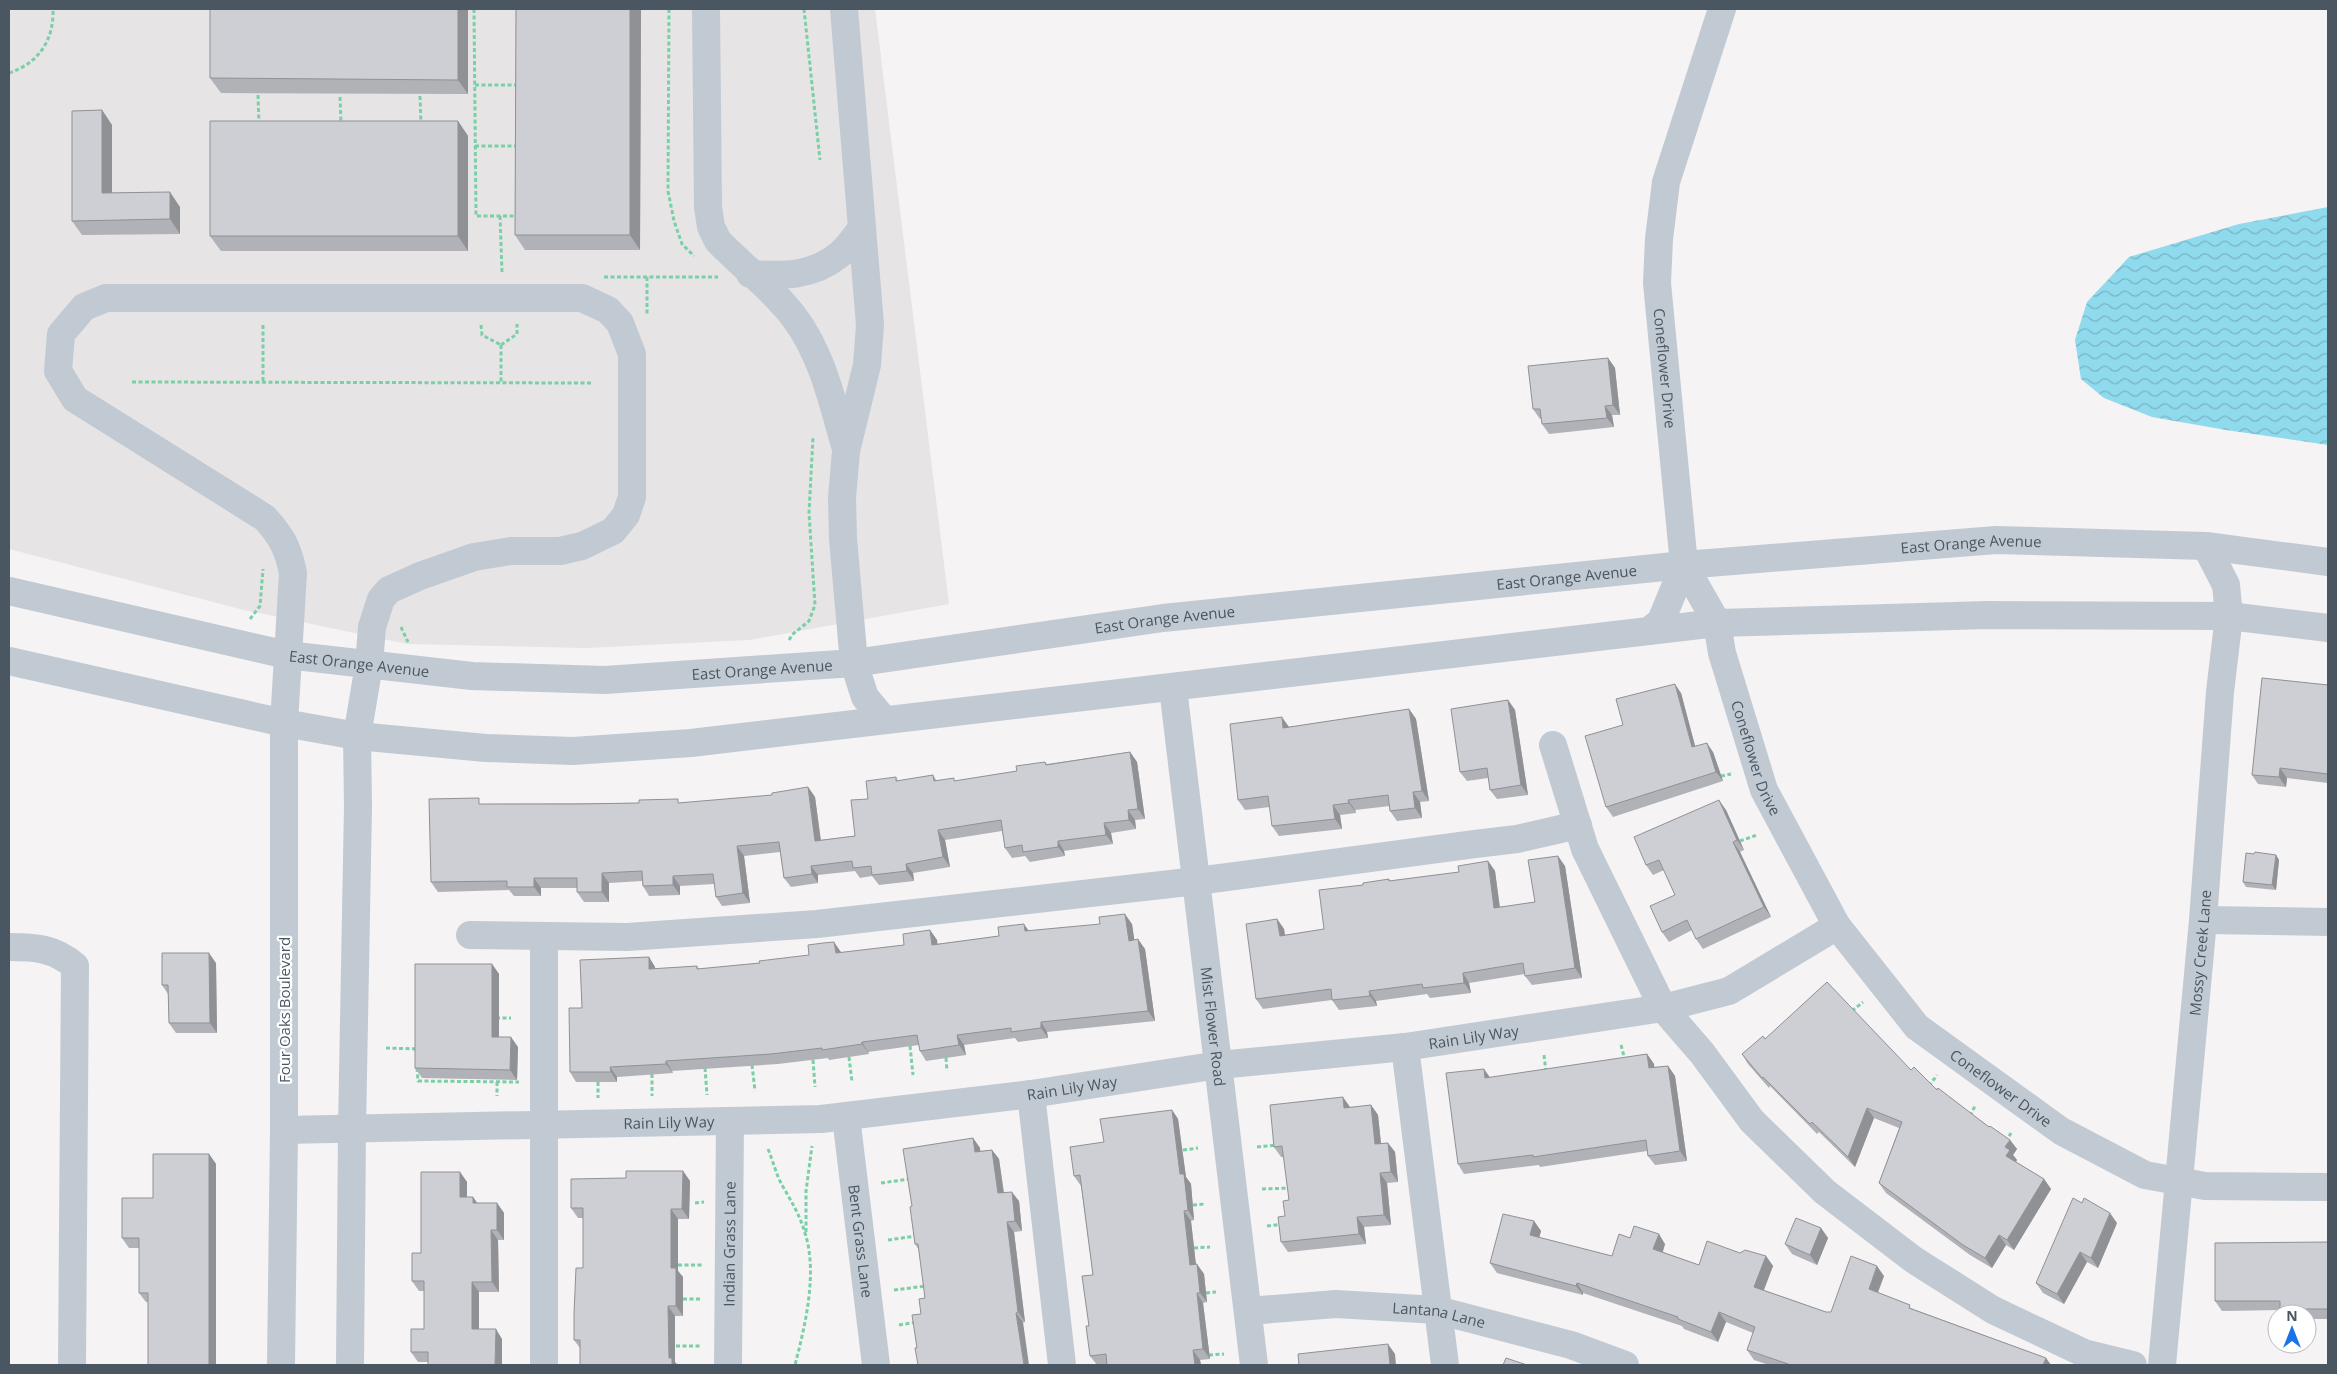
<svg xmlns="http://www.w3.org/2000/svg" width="2337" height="1374" font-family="'Open Sans',sans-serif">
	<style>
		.education { fill: #e6e4e5 }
		.water { fill: url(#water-waves) }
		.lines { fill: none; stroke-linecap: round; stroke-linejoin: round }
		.path { stroke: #7ad0a6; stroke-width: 3; stroke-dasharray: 4 2.5; stroke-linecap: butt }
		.minor { stroke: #c1cad2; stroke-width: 28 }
		.wall { fill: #b0b2b7 }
		.shaded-wall { fill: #909195 }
		.building { fill: #cdcfd5; stroke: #909195 }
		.labels { text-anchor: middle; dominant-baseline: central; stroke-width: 4.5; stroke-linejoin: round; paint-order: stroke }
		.street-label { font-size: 15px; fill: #4a5661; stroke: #fff }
	</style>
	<defs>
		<pattern id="water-waves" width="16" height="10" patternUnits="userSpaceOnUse" patternTransform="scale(1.25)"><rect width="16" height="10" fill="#90daee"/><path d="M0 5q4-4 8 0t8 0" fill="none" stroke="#78b4c4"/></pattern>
	</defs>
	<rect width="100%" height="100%" fill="#f5f3f3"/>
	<!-- education -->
	<path class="education" d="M9 9H875L949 604 749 640 586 648 407 644 244 610 9 549Z"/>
	<!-- water -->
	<path class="water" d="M2328 207V445L2226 430 2152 417 2104 398 2081 379 2075 340 2087 302 2129 257 2239 224Z"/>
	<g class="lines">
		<!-- path -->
		<path class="path" d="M474 9 476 216H518
			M669 9 668 191 674 221 682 244 694 256
			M804 9 820 160
			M9 73C39 63 54 40 53 9
			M475 85H518
			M258 95 259 124
			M420 96 421 125
			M340 97 341 123
			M475 146H518
			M500 216 502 272
			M604 277H718
			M647 277V314
			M263 325V381
			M481 325 482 335 501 345
			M501 345 517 334V324
			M501 345V382
			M132 382 591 383
			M250 619 260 606 263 569
			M401 627 408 642
			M789 640 793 634 809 621 815 605 809 513 813 437
			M1721 776 1731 774
			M1740 841 1757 835
			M1852 1011 1863 1002
			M496 1018H511
			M1621 1045 1625 1060
			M910 1046 913 1075
			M386 1048 418 1049
			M1544 1055 1546 1072
			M849 1057 852 1082
			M946 1058 947 1071
			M813 1060 815 1087
			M752 1065 755 1091
			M417 1068 418 1081 519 1082
			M705 1068 707 1095
			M652 1074V1096
			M497 1082V1096
			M598 1082V1098
			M1929 1086 1937 1075
			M1970 1116 1975 1106
			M2006 1142 2011 1133
			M1257 1147 1277 1145
			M768 1149C773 1161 776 1174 782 1185 791 1201 800 1215 805 1233 818 1273 805 1326 795 1365
			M1183 1150 1198 1148
			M881 1183 910 1179
			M1262 1189 1290 1188
			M695 1203 704 1202
			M1193 1205 1205 1204
			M1267 1226 1283 1224
			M806 1232V1191L812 1146
			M888 1240 916 1236
			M1194 1248 1210 1247
			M678 1265H702
			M894 1290 926 1286
			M1206 1293 1216 1292
			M683 1299H702
			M899 1325 917 1322
			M676 1346H702
			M1209 1355 1224 1354"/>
		<!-- minor -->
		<g class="minor">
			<path d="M706 9 708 207 711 227 718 241C743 267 773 289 794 317 823 355 833 405 846 449"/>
			<path d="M844 9 870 325 867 365 846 451 842 498 843 539 854 663 865 697 884 720"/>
			<path id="s1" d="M1722 9 1666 182 1659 239 1657 283 1684 565 1717 623 1722 653 1764 790 1837 926 1917 1027 2061 1131 2145 1175 2205 1186 2328 1187"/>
			<path d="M750 274C784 276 811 277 839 255 848 248 855 237 862 228"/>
			<path id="s2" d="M9 591 287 655 472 676 605 680 854 663 1163 618 1684 565 1996 540 2206 546 2328 562"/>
			<path d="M1649 631 1661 621 1684 565"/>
			<path d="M9 661 284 723 357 736 486 748 573 751 691 743 1717 623 1987 615 2229 616 2328 628"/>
			<path id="s3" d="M1173 688 1254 1365"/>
			<path d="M1553 745 1585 849 1663 1008 1702 1053 1752 1121 1825 1192 1914 1260 1993 1310 2084 1353 2133 1365"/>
			<path d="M2203 920 2328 922"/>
			<path d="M470 935 627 937 817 924 1197 881 1475 844 1517 839 1578 825"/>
			<path d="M9 947C35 947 54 948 75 966L72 1365"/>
			<path d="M1405 1047 1445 1365"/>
			<path d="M1031 1094 1062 1365"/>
			<path id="s4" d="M846 1117 876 1365"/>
			<path id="s5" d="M284 1130 821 1119 1031 1094 1219 1065 1405 1047 1663 1008 1729 991 1837 926"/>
			<path id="s6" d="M1248 1311 1336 1304 1437 1310 1571 1345 1625 1365"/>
			<path d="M281 1365 284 1130V723L293 573C288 548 282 537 265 518L75 399 58 371 61 334 84 307 106 298H582L608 310 620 323 632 354V497L626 515 613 531 582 546 560 551H511L474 557 420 576 389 590 381 599 372 627 369 665 357 736 358 806 352 1129 350 1365"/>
			<path d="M544 1365V937"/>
			<path id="s7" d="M728 1365 730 1122"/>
			<path id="s8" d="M2162 1365 2203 920 2220 692 2229 616 2226 585 2206 546"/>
		</g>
	</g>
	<!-- wall -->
	<path class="wall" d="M468 9V94L221 93 210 78Z
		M516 9H641L640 250H525L515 235Z
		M102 110 112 125V193L180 207V234L82 235 72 221Z
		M458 121 468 136V251H221L210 236Z
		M1608 358 1615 368 1620 415H1612L1614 427 1549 434 1542 424 1541 419H1540L1533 409Z
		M2328 685V783L2287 778 2286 787 2258 784 2252 775Z
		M1681 693 1695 746 1713 752 1723 781 1613 817 1606 807 1623 725Z
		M1508 700 1515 710 1528 795 1497 799 1490 790 1488 778 1467 781 1460 772Z
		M1409 709 1416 719 1429 801 1420 802 1422 818 1397 821 1390 811V806L1355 810 1356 813 1340 815 1342 829 1279 836 1272 826 1270 807 1245 810 1238 800 1289 727Z
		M1130 752 1137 762 1145 819 1135 820 1136 829 1111 833 1113 844 1064 851 1065 856 1030 862 1025 856 1012 858 1005 848 1002 831 945 840 950 867 913 873 914 881 879 885 872 876 860 878 855 871 818 875V883L791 887 784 878 780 852 744 856 750 903 722 906 716 897 714 884 680 886V895L649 896 643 886 642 881 609 883V902H584L577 892V888H541V896H514L509 890 438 892 431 882 483 804 681 803 772 795 808 787 815 797 821 840 855 836 868 799 896 777 898 781 933 775 937 781H956L1017 771 1045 762 1047 764Z
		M1726 810 1744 850 1740 852 1771 917 1703 949 1696 939 1692 930 1669 942 1662 932 1675 895 1664 870 1653 875 1646 865Z
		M2254 854 2276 855 2279 860 2276 890 2246 887 2243 882Z
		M1488 861 1495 871 1500 907 1535 902 1565 866 1582 978 1532 985 1525 976V974L1469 983 1471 993 1430 998 1427 994 1376 1001 1377 1006 1339 1010 1332 1000 1263 1009 1256 999 1277 919 1284 929 1285 935 1324 929 1363 885 1389 879 1390 881 1459 872Z
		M1132 924 1134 940 1145 949 1155 1021 1047 1032 1048 1038 1018 1042 1015 1038 964 1045 966 1055 926 1061 920 1051 919 1045 868 1052 869 1054 829 1060 828 1058 778 1064 672 1071 673 1073 617 1077V1082H576L570 1072 582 1008 649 957 655 967V969L697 966 699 969 760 963 841 952V953L904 945 930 930 937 940V944L999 936 1029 931Z
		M216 963 217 1033H176L169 1023 168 994 162 985Z
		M492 964 499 974V1037L518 1047 517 1080 422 1078 415 1068Z
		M1765 1039 1911 1070 1989 1127 2010 1140 2017 1149 2013 1155 2017 1160 2016 1162 2044 1179 2051 1189 2014 1250 2006 1245 1992 1268 1970 1255 1886 1193 1879 1183 1899 1128 1874 1118 1855 1167 1819 1132 1817 1134 1770 1086 1769 1088 1748 1064 1742 1054Z
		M1647 1054 1654 1064V1067L1668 1066 1675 1076 1687 1161 1655 1165 1648 1156 1647 1151 1540 1167 1539 1165 1464 1174 1458 1164 1484 1069 1490 1078Z
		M1371 1105 1378 1115 1381 1143H1388L1395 1152 1398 1182 1387 1183 1391 1225 1364 1227 1366 1244 1288 1252 1281 1242 1285 1216 1289 1200 1284 1157H1281L1274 1147 1350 1107V1108Z
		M1172 1110 1178 1119 1186 1177 1191 1184 1194 1220 1191 1221 1196 1264 1204 1274 1207 1302 1203 1303 1210 1359 1200 1360 1201 1365H1107V1364L1097 1365 1090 1356 1089 1326 1093 1275 1081 1186 1074 1176 1104 1142Z
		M973 1138 980 1148V1151L992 1150 999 1159 1004 1192 1019 1201 1022 1231 1014 1232 1025 1322 917 1348 921 1314 925 1298 919 1250 915 1244 912 1206Z
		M209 1154 216 1164V1365L148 1302H146L139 1293V1248H129L122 1238 153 1198Z
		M683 1171 690 1181 689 1219H678V1271L683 1277V1316H675V1362L580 1348 574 1340 583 1268V1218H578L571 1208 626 1178Z
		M460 1172 467 1182V1197H473L477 1203H497L504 1213V1240H498L499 1292H479V1329L502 1339 428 1362H418L411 1352 424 1329V1291H419L412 1281 421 1253Z
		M1534 1221 1541 1231 1539 1238 1612 1256 1630 1238 1665 1244 1663 1252 1699 1265 1740 1253 1766 1256 1773 1266 1764 1290 1826 1312H1831L1884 1276 1878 1293 1913 1309 2046 1358 2051 1365H1769L1754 1360 1747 1350 1753 1333 1726 1322 1718 1342 1684 1329 1682 1326 1583 1293V1295L1497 1273 1490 1263Z
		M2117 1223 2098 1268 2087 1262 2064 1304 2043 1293 2036 1283Z
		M1821 1228 1828 1238 1817 1265 1792 1254 1785 1244Z
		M2328 1242V1319H2307V1314H2284L2281 1310 2222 1311 2215 1301Z"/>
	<!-- shaded-wall -->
	<path class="shaded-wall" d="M458 9H468V94L458 80Z
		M630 9H641L640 250 630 235Z
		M102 110 112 125V207L102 193Z
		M458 121 468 136V251L458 236Z
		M170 192 180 207V234L170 219Z
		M1608 358 1615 368 1620 415 1613 405Z
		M1605 406 1612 415 1614 427 1607 418Z
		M1675 684 1681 693 1698 757 1692 747Z
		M1508 700 1515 710 1528 795 1521 785Z
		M1409 709 1416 719 1429 801 1422 791Z
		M1282 717 1289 727 1290 738 1283 728Z
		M1707 743 1713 752 1723 781 1716 772Z
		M1130 752 1137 762 1145 819 1138 809Z
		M2280 768 2287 778 2286 787 2279 777Z
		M808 787 815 797 822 851 815 841Z
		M1413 792 1420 802 1422 818 1415 808Z
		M1348 800 1355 810 1356 813 1349 803Z
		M1719 800 1726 810 1744 850 1737 840Z
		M1333 805 1340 815 1342 829 1335 819Z
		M1128 810 1135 820 1136 829 1129 820Z
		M1104 823 1111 833 1113 844 1106 835Z
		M938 830 945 840 950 867 943 857Z
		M1058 841 1064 851 1065 856 1058 847Z
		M1733 842 1740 852 1771 917 1764 907Z
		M737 846 744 856 750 903 743 893Z
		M2276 855 2279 860 2276 890 2272 885Z
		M1558 856 1565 866 1582 978 1575 968Z
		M1488 861 1495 871 1501 918 1494 908Z
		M906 864 913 873 914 881 907 871Z
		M811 866 818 875V883L812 874Z
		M602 873 609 883V902L602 892Z
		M673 876 680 886V895L673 885Z
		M534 878 541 888V896L534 887Z
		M1125 914 1132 924 1136 951 1129 941Z
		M1277 919 1284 929 1286 945 1280 936Z
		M1024 924 1031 934 1025 931Z
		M930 930 937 940 939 955 932 945Z
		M1138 939 1145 949 1155 1021 1148 1011Z
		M834 942 841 952 842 963 836 953Z
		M209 953 216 963 217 1033 210 1023Z
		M649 957 655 967 656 979 649 969Z
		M492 964 499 974V1047L492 1037Z
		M1463 973 1469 983 1471 993 1464 983Z
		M1369 991 1376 1001 1377 1006 1370 996Z
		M1041 1022 1047 1032 1048 1038 1041 1028Z
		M957 1035 964 1045 966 1055 959 1045Z
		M511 1037 518 1047 517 1080 510 1070Z
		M862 1042 868 1052 869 1054 862 1044Z
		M1647 1054 1654 1064 1656 1078 1649 1068Z
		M666 1061 672 1071 673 1073 666 1064Z
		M1668 1066 1675 1076 1687 1161 1680 1151Z
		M610 1067 617 1077V1082L611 1072Z
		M1484 1069 1491 1079 1485 1078Z
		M1343 1097 1350 1107 1351 1118 1344 1108Z
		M1371 1105 1378 1115 1382 1154 1375 1144Z
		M1867 1108 1874 1118 1855 1167 1848 1157Z
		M1172 1110 1178 1119 1186 1177 1191 1184 1194 1220 1188 1210 1180 1174Z
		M973 1138 980 1148 982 1162 975 1152Z
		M2010 1140 2017 1149 2013 1155 2017 1160 2013 1166 2006 1156 2005 1147Z
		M1388 1143 1395 1152 1398 1182 1391 1172Z
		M992 1150 999 1159 1005 1203 998 1193Z
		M209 1154 216 1164V1365H209Z
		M683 1171 690 1181 689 1219 682 1209Z
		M460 1172 467 1182V1207L460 1197Z
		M1380 1173 1387 1183 1391 1225 1384 1215Z
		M2044 1179 2051 1189 2014 1250 2007 1240Z
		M1012 1192 1019 1201 1022 1231 1015 1221Z
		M473 1197 480 1207 473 1203Z
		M497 1203 504 1213V1240L497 1230Z
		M671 1209 678 1219V1271L683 1277V1316L676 1306 671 1268Z
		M1184 1211 1191 1221 1197 1275 1190 1265Z
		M2110 1213 2117 1223 2098 1268 2091 1258Z
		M1357 1217 1364 1227 1366 1244 1359 1234Z
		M1534 1221 1541 1231 1537 1245 1530 1235Z
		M1007 1222 1014 1232 1025 1322 1018 1312Z
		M1821 1228 1828 1238 1817 1265 1810 1255Z
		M491 1230 498 1240 499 1292 492 1282Z
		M1659 1234 1665 1244 1660 1259 1653 1249Z
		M1999 1235 2006 1245 1992 1268 1985 1258Z
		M2080 1252 2087 1262 2064 1304 2057 1294Z
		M1766 1256 1773 1266 1761 1297 1754 1287Z
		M1197 1264 1204 1274 1207 1302 1200 1293Z
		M1877 1266 1884 1276 1875 1299 1869 1289Z
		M472 1282 479 1292V1339L472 1329Z
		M1577 1283 1583 1293V1295L1576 1286Z
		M1197 1293 1203 1303 1210 1359 1203 1349Z
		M668 1306 675 1316V1362L678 1365H672L669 1358Z
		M1719 1312 1726 1322 1718 1342 1711 1332Z
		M1016 1313 1023 1322 1029 1365H1024Z
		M496 1329 502 1339V1365H495Z
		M1388 1344 1395 1354 1396 1365H1390Z
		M1193 1350 1200 1360 1201 1365H1195Z
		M2046 1358 2051 1365H2043Z"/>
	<!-- building -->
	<path class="building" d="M210 9H458V80L210 78Z
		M516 9H630V235H515Z
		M102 110V193L170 192V219L72 221V111Z
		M210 121H458V236H210Z
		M1608 358 1613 405 1605 406 1607 418 1542 424 1540 409H1533L1528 366Z
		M2262 678 2328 685V774L2280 768 2279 777 2252 775Z
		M1675 684 1692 747 1707 743 1716 772 1606 807 1585 736 1623 725 1616 699Z
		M1508 700 1521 785 1490 790 1487 768 1460 772 1451 709Z
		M1409 709 1422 791 1413 792 1415 808 1390 811 1388 795 1348 800 1349 803 1333 805 1335 819 1272 826 1268 796 1238 800 1230 724 1282 717 1283 728Z
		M1130 752 1138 809 1128 810 1129 820 1104 823 1106 835 1058 841V847L1023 852 1022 845 1005 848 1001 820 938 830 943 857 906 864 907 871 872 875 871 866 853 868 852 861 811 866 812 874 784 878 779 842 737 846 743 893 716 897 713 874 673 876V885L643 886 642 871 602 873V892H577V878H534V887H507V881L431 882 429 799 479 798V804H577L639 803V800L678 799V803L772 795V793L808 787 815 841 855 836 851 800 868 799 866 781 896 777V781L933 775 934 781 954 778V781L1017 771 1016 766 1045 762 1046 765Z
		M1719 800 1737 840 1733 842 1764 907 1696 939 1687 920 1662 932 1650 906 1675 895 1659 860 1646 865 1634 837Z
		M2255 852 2276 855 2272 885 2243 882 2246 853 2254 854Z
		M1558 856 1575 968 1525 976 1523 963 1463 973 1464 983 1423 988 1422 984 1369 991 1370 996 1332 1000 1331 989 1256 999 1246 924 1277 919 1280 936 1324 929 1319 890 1363 885V883L1389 879V881L1459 872 1458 866 1488 861 1494 908 1535 902 1528 860Z
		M1125 914 1129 941 1138 939 1148 1011 1041 1022V1028L1011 1032V1028L957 1035 959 1045 920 1051 917 1035 862 1042V1044L822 1050V1048L771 1054 666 1061V1064L610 1067 611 1072H570L569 1008H582L580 960 649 957V969L697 966V969L760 963 759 961 809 955 808 945 823 943 834 942 836 953 904 945 903 934 930 930 932 945 999 936 998 927 1024 924 1025 931 1100 924 1099 917Z
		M162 953H209L210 1023H169L168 985H162Z
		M415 964H492V1037H511L510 1070 415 1068Z
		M1827 982 1911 1070 1914 1067 1937 1090 1938 1088 1989 1127 1990 1126 2010 1140 2005 1147 2010 1150 2006 1156 2044 1179 2007 1240 1999 1235 1985 1258 1963 1245 1879 1183 1902 1122 1867 1108 1848 1157 1812 1122 1810 1124 1763 1077 1762 1078 1742 1054 1763 1036 1765 1039Z
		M1647 1054 1649 1068 1668 1066 1680 1151 1648 1156 1646 1140 1533 1157V1155L1458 1164 1446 1073 1484 1069 1485 1078Z
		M1343 1097 1344 1108 1371 1105 1375 1144 1388 1143 1391 1172 1380 1173 1384 1215 1357 1217 1359 1234 1281 1242 1278 1217 1285 1216 1283 1201 1289 1200 1282 1146 1274 1147 1270 1105Z
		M1172 1110 1180 1174H1184L1188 1210 1184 1211 1190 1265 1197 1264 1200 1293H1197L1203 1349 1193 1350 1195 1365H1107L1106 1354 1090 1356 1086 1326H1089L1082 1276 1093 1275 1080 1175 1074 1176 1070 1147 1104 1142 1100 1119Z
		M973 1138 975 1152 992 1150 998 1193 1012 1192 1015 1221 1007 1222 1018 1312 1016 1313 1024 1365H918L915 1348H917L912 1315 921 1314 919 1299 925 1298 918 1244H915L910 1207 912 1206 903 1149Z
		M153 1154H209V1365H148V1293H139V1238H122V1198H153Z
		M626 1171H683L682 1209H671V1268H676V1306H668L669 1358H672V1365H580V1340H574V1314L576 1268H583V1208H571V1179L626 1178Z
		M421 1172H460V1197H473V1203H497V1230H491L492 1282H472V1329H496L495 1365H428V1352H411V1329H424V1281H412V1253H421Z
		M2073 1198 2082 1203 2084 1198 2110 1213 2091 1258 2080 1252 2057 1294 2036 1283Z
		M1503 1214 1534 1221 1530 1235 1612 1256 1619 1234 1630 1238 1634 1226 1659 1234 1653 1249 1699 1265 1707 1241 1740 1253 1745 1250 1766 1256 1754 1287 1826 1312H1831L1851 1256 1877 1266 1869 1289 1910 1305 1909 1308 2046 1358 2043 1365H1791L1747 1350 1755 1327 1719 1312 1711 1332 1678 1319V1317L1577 1283 1576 1286 1490 1263Z
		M1796 1218 1821 1228 1810 1255 1785 1244Z
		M2328 1242V1309H2280V1301H2215V1243Z
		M1388 1344 1390 1365H1299L1298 1354Z
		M1506 1358 1527 1365H1503Z"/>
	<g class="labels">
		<!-- street labels -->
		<g class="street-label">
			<text stroke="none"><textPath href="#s1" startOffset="369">Coneflower Drive</textPath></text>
			<text stroke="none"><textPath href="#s2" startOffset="1978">East Orange Avenue</textPath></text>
			<text stroke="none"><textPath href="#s2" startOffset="1572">East Orange Avenue</textPath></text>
			<text stroke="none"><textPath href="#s2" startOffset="1168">East Orange Avenue</textPath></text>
			<text stroke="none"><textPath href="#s2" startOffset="358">East Orange Avenue</textPath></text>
			<text stroke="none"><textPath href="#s2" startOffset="762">East Orange Avenue</textPath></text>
			<text stroke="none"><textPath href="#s1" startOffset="774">Coneflower Drive</textPath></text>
			<text stroke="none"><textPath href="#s8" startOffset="414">Mossy Creek Lane</textPath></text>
			<text transform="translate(284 1010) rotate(-90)">Four Oaks Boulevard</text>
			<text stroke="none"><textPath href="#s3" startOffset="341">Mist Flower Road</textPath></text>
			<text stroke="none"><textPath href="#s5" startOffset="1195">Rain Lily Way</textPath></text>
			<text stroke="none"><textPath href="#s1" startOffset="1194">Coneflower Drive</textPath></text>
			<text stroke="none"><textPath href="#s5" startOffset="790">Rain Lily Way</textPath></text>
			<text stroke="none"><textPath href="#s5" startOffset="385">Rain Lily Way</textPath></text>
			<text stroke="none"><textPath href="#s4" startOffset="125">Bent Grass Lane</textPath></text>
			<text stroke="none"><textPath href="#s7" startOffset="121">Indian Grass Lane</textPath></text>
			<text stroke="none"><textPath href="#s6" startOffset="192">Lantana Lane</textPath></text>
		</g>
	</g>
	<!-- border -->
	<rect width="2337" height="1374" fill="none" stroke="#4a5661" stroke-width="20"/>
	<!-- north arrow -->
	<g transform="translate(2292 1329)"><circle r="24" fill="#ffffff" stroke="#b7bbc0"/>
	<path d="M0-4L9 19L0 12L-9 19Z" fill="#1a73e8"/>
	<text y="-8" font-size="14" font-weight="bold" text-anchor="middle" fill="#4a5661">N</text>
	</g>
</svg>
